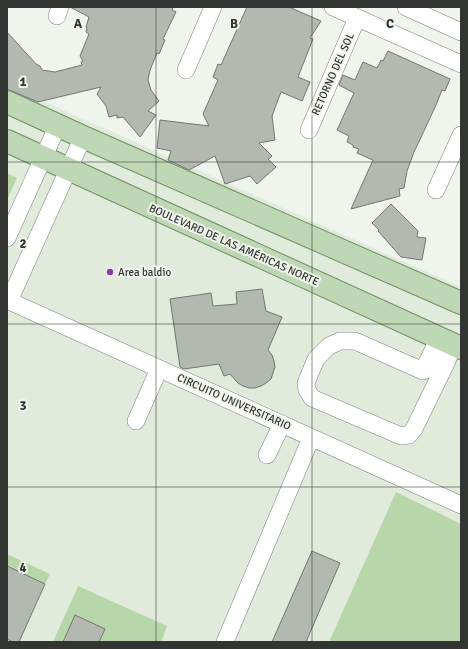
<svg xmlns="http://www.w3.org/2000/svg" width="468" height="649" font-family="Signika,sans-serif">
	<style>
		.built { fill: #e0ebdc }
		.green { fill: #b7d7aa }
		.building { fill: #b3b9b1; stroke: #72776f }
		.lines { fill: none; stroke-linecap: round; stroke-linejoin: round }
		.minor-casing { stroke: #7b8079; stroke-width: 18 }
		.major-casing { stroke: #718d66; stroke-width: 24 }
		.minor { stroke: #fff; stroke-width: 17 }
		.major { stroke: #bed7b4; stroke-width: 22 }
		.grid { fill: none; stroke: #333532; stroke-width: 1; stroke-opacity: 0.55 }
		.poi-dot { fill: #8b38a7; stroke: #eff5ec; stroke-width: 1.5 }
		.labels { text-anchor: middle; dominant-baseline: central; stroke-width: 4; stroke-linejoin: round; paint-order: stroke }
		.street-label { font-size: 11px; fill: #333532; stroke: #eff5ec }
		.poi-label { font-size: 11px; fill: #333532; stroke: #eff5ec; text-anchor: start }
		.grid-label { font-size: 13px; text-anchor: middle; font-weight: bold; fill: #333532; stroke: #eff5ec; stroke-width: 4; stroke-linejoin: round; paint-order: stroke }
	</style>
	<rect width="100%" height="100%" fill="#eff5ec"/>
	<!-- built -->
	<path class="built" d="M7 85 461 287V642H7Z"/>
	<!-- green -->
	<path class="green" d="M7 173 17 178 7 200Z
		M396 492 461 524V642H329Z
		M7 554 50 574 45 584 7 566Z
		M78 586 167 626 161 642H53Z"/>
	<!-- building -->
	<path class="building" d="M70 7H173L172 10 176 12 163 39 165 40 159 54 157 53 150 70 148 80 151 90 159 101 148 111 156 115 140 137 123 117 117 118V115L109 117 106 106 97 94 101 87 38 102 7 89V32L36 64 40 66 42 70 55 72 82 65 81 62 83 61 80 56 89 34 86 32 87 28 86 27 89 17Z
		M247 7H289L321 21 310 38 313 39 298 77 310 82 302 101 281 92 272 116 275 140 259 143 272 156 268 159 276 167 257 184 250 176 225 184 215 156 189 170 168 160 171 151 157 148 160 120 209 126 203 114 218 80 213 77 218 64 221 65Z
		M388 51 450 79 445 91 442 90 436 105 423 133 414 152 407 171 404 188 399 189 400 196 351 209 373 160 357 153 359 149 353 147V145L347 142 349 136 337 130 354 93 339 85 343 75 355 80 363 62 377 68 381 60 383 61Z
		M391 204 418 231 417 237 426 238 422 260 401 257 378 231 379 230 372 223Z
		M262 289 266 311 282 317 268 350 272 355 274 361 275 367 271 379 266 383 261 386 255 388H249L243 386 238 383 230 374 224 376 219 364 184 369 180 367 170 299 211 293 213 306 237 304 236 292Z
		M312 551 340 563 306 642H272Z
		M7 566 45 584 19 642H13L7 639Z
		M75 615 105 629 99 642H63Z"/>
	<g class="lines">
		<!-- minor casing -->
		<g class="minor-casing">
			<path id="minor" d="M333 7 461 64
				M406 7 461 32
				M57 16 60 7
				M186 70 213 7
				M309 130 357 18
				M436 190 461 135
				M7 238 58 125
				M7 300 461 505
				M9 301 83 137
				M447 361 423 371 355 341H340L329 346 316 359 306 383 307 390 312 398 401 436 409 435 414 429 447 361 453 345
				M423 371 439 338
				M136 421 159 369
				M267 455 282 424
				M225 642 311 438"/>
		</g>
		<!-- major casing -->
		<g class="major-casing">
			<path id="major" d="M7 102 83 137 461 303
				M7 141 461 348"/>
		</g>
		<!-- minor -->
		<use href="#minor" class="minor"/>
		<!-- major -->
		<use href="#major" class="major"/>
	</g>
	<!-- grid -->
	<path class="grid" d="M156 7V642M312 7V642M7 162H461M7 324H461M7 487H461"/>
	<!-- markers -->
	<circle class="poi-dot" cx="110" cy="272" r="4"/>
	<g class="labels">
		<!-- street labels -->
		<g class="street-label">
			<text transform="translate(333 74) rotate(-66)">RETORNO DEL SOL</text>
			<text transform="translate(234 245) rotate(24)">BOULEVARD DE LAS AMÉRICAS NORTE</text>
			<text transform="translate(234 402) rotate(24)">CIRCUITO UNIVERSITARIO</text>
		</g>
		<!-- poi labels -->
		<g class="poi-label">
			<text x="118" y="272">Area baldio</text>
		</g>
	</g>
	<g class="grid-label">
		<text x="78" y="28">A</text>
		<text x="234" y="28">B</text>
		<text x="390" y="28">C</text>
		<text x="23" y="86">1</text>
		<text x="23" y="248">2</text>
		<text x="23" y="410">3</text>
		<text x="23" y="572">4</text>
	</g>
	<!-- border -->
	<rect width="468" height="649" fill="none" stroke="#333532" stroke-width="16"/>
</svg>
